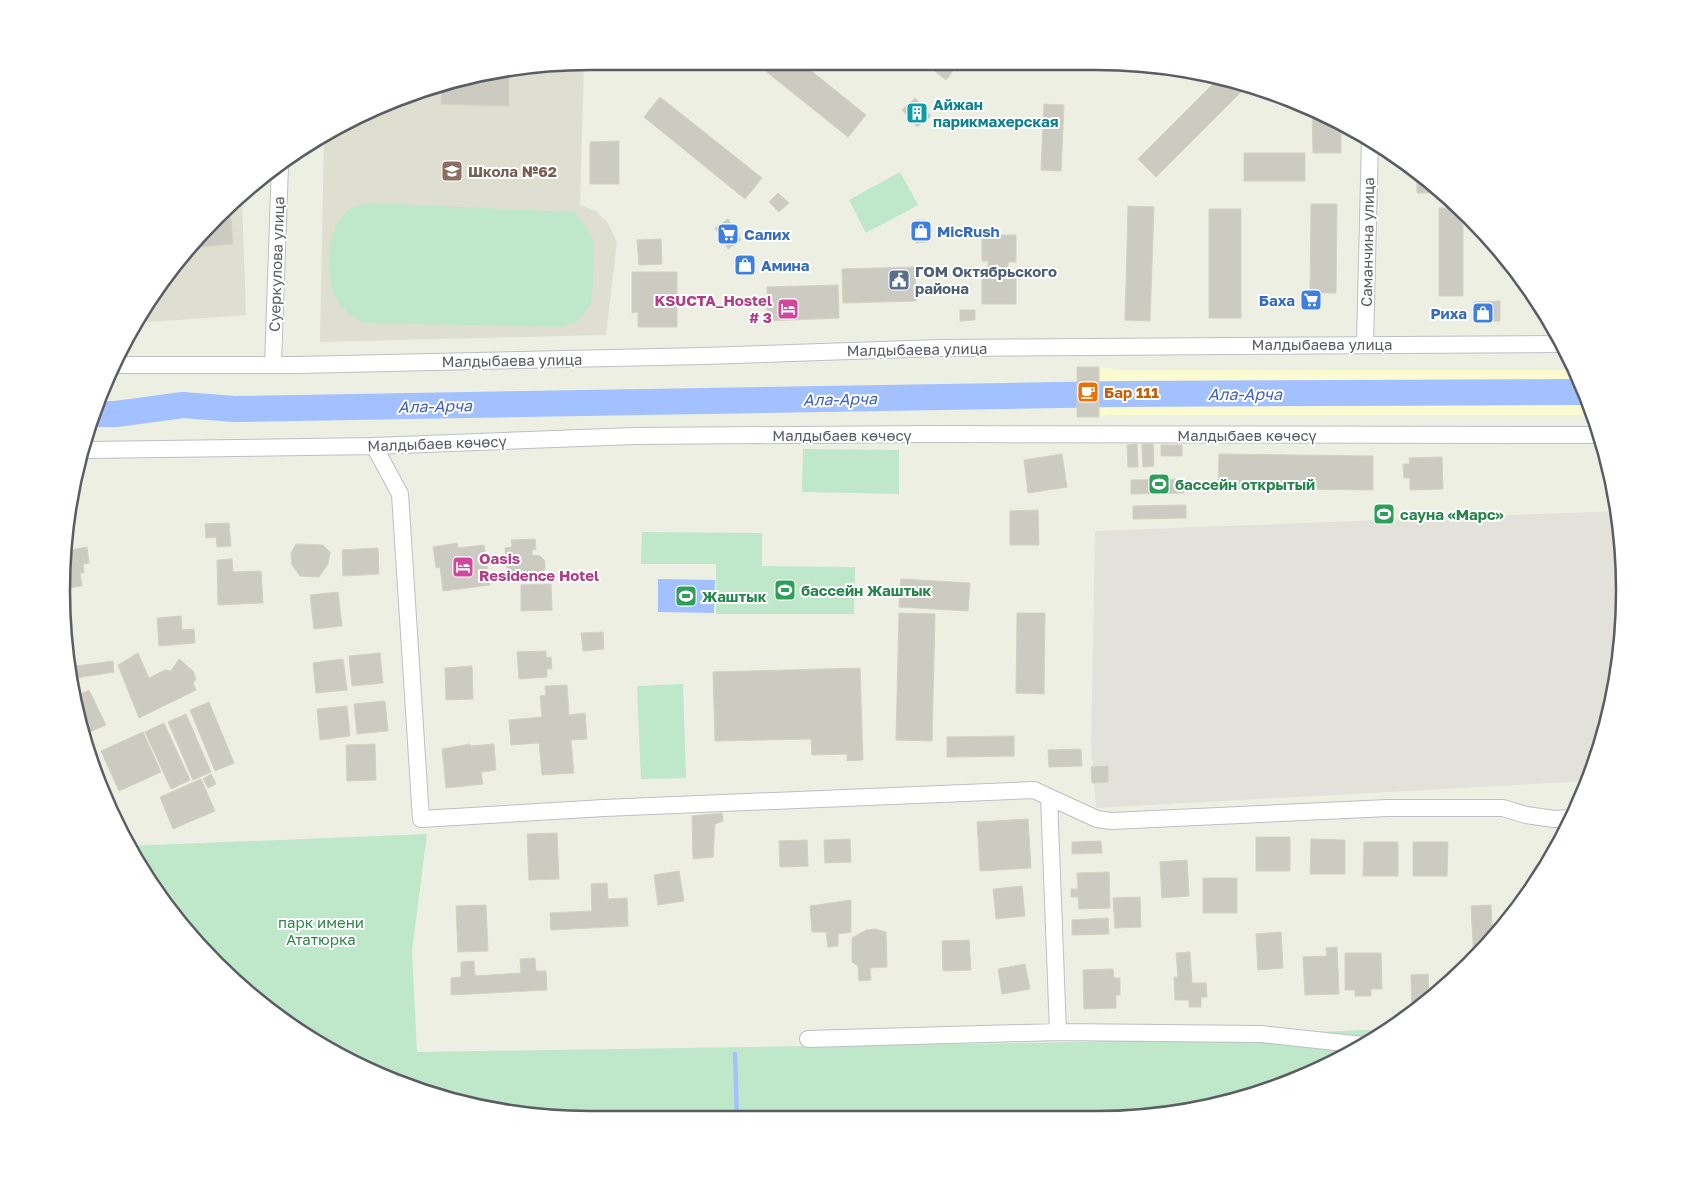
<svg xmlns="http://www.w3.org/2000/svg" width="1686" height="1181" font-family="'Golos Text',sans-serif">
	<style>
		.industrial { fill: #e2e2db }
		.education { fill: #dfdfd1 }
		.green { fill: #bfe7c9 }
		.sand { fill: #fbfbd2 }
		.water { fill: #a3c0ff }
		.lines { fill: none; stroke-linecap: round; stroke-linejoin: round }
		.stream { stroke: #a3c0ff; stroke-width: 4.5 }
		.river { stroke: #a3c0ff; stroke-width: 26 }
		.building { fill: #cbcbc2; stroke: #d3d2c1 }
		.minor-casing { stroke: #bdbfc5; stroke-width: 18 }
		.minor { stroke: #fff; stroke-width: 16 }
		.labels { text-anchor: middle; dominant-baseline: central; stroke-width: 4; stroke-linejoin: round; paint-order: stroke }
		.culture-label { font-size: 15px; font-weight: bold; fill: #0d838f; stroke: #fff; text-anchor: start }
		.education-label { font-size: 15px; font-weight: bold; fill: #785e54; stroke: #fff; text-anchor: start }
		.shop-label { font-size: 15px; font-weight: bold; fill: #366cbe; stroke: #fff; text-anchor: start }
		.street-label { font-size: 15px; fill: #5b5d64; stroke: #fff }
		.service-label { font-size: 15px; font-weight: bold; fill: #4e5e75; stroke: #fff; text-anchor: start }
		.hotel-label { font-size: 15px; font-weight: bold; fill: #b23c85; stroke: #fff; text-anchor: end }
		.food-label { font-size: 15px; font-weight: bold; fill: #c56008; stroke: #fff; text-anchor: start }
		.leisure-label { font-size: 15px; font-weight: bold; fill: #27864d; stroke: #fff; text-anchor: start }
		.park-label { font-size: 15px; fill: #32854a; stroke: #fff }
		.water-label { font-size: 16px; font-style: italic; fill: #4262c6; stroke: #fff }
		.rim { fill: none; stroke: #5b5d64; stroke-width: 2.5 }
	</style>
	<rect width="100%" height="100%" fill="#eeefe3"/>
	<!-- industrial -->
	<path class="industrial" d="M1617 511 1625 591 1615 694 1588 781 1096 808 1091 746 1095 531Z"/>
	<!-- education -->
	<path class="education" d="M584 62 580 205 596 211 608 223 617 242 606 335 320 342 324 136 388 102 453 79Z
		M242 198 246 315 136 323 150 297 192 242Z"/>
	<!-- green -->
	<path class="green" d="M900 172 918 205 866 233 849 200Z
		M370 203 573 212 584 223 594 241 593 284 591 304 578 321 561 327 365 323C353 317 342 311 336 298 324 273 325 224 352 208 357 205 365 205 370 203Z
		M803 449 899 450V494L802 492Z
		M642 532 762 533V566L855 567 854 614H716V564H641Z
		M683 684 686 778 641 779 637 686Z
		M427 834 412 951 417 1052 1082 1042 1388 1029 1330 1065 1198 1110 1096 1120H591L487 1110 388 1079 296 1030 216 965 151 885 128 846Z"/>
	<!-- sand -->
	<path class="sand" d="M1099 367 1118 370H1575L1585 388 1593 415H1110L1099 417Z"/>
	<!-- water -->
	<path class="water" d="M658 579 715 580 714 613 658 612Z"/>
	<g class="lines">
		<!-- stream -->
		<path class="stream" d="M735 1054 737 1120"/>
		<!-- river -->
		<path class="river" d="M95 414H116L183 405 235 409 1119 394 1586 392"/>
	</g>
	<!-- building -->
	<path class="building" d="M625 61H654L653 68H625Z
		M753 61H799L866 115 848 137Z
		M922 61H959L960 62 946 80Z
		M537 68V74L509 73V72Z
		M509 72V106L441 104 442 83 453 79Z
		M1220 77 1248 85 1156 177 1138 159Z
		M660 97 762 178 745 199 644 117Z
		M915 98 931 116 917 127 902 110Z
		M1044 104 1064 105 1061 171 1041 170Z
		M1312 111 1341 124V153H1313Z
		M619 141V184H590V142Z
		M1244 153H1305V181H1244Z
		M1417 176 1440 193H1417Z
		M778 193 789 203 779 212 769 202Z
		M1311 204H1337L1336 293H1310Z
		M1128 206 1154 207 1150 321 1125 320Z
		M1439 208H1458L1463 211V296H1439Z
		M230 209 233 244 188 248 192 242Z
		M1209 209H1241V318H1209Z
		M728 219 741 240 728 249 715 228Z
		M916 220H926V242L916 243Z
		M982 235H1016V262H1008V275H1016V304H982V276H988V261H982Z
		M661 239 662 264 639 265 637 240Z
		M752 257 753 272 737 273V258Z
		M915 267 916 301 843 303 842 269Z
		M632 272H677V327H638V312L632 313Z
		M838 285 839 318 767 321V287Z
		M1315 295 1316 305H1306L1305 296Z
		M1500 301V321L1474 322V302Z
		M960 310H975V320L960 321Z
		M1077 367H1099V417H1077Z
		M1137 444 1138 467H1128L1127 445Z
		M1142 444H1153L1154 466 1143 467Z
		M1161 445H1182V456H1161Z
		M1062 454 1067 487 1028 493 1024 460Z
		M1219 454 1373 456V490L1218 488Z
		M1442 457 1443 489 1410 490V478H1404L1403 464H1410L1409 458Z
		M1184 479V493L1131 494V480Z
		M1186 505V518L1133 519V506Z
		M1038 510 1039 545H1010V511Z
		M229 523 231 546 217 547 216 537 206 538 205 524Z
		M535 539 536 549 532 550V555L540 556 545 561V569L541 575 508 578 505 548 512 547 511 540Z
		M457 543 458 548 484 545 490 585 443 591 440 567 436 568 433 547Z
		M296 544 323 545 330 552 328 564 319 577 300 576 292 565 291 553Z
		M87 547 89 563 83 564 84 573H80L82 586 61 589 64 551Z
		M378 548 379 574 343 576 342 550Z
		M232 559 233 572 261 571 263 603 218 605 217 560Z
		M901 579 970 583 968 611 899 607Z
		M551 584 552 610 521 611V585Z
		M338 592 342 626 314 629 310 595Z
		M899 613 935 614 932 741 896 740Z
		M1017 613H1045L1044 694 1016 693Z
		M181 616 182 630 194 629 195 643 159 646 157 618Z
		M603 632 604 649 583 651 581 633Z
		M546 651V658L551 657 552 669H547V677L519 679 517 652Z
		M138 653 149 678 165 670 171 671 179 659 193 671 196 679 193 683 196 690 139 718 118 665Z
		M380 653 383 683 352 686 349 656Z
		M343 659 347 690 316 693 313 663Z
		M113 661 114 672 70 679 69 667Z
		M472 666 473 699 446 700 445 668Z
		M860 668 863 760 847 761V754L812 755 811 739 715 741 713 672Z
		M567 685 569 715 585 713 587 739 571 740 574 773 542 775 539 743 511 745 509 720 542 717 540 696 546 695 545 686Z
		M89 690 106 725 85 734 73 698Z
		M385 701 388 731 357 734 354 704Z
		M209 702 234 763 215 771 190 710Z
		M347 706 350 736 320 740 317 709Z
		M186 714 211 772 193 780 168 722Z
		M164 723 190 780 171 789 145 732Z
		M143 732 161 772 119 791 101 751Z
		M1014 736V756L947 757V737Z
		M375 744 376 780 347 781 346 745Z
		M470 744 471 746 494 744 496 770 481 772 483 784 446 788 442 749Z
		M1081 749 1082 766 1049 767 1048 750Z
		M1108 766V782L1092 783 1091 767Z
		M211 774 216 784 208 788 203 779Z
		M201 779 215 811 173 829 160 797Z
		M722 813 723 821 715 824 713 857 693 859 692 816Z
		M1028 819 1031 868 980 871 977 822Z
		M557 833 559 879 529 880 527 834Z
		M1256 837H1290V871H1256Z
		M850 839 851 862 825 863 824 840Z
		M1311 839 1345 840V874H1310Z
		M807 840 808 866 780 867 779 841Z
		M1101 841 1102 853 1072 854V842Z
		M1364 842H1398V876H1363Z
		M1413 842H1448L1447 876H1413Z
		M1187 860 1189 896 1162 898 1160 862Z
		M679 871 684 901 658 905 654 875Z
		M1109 872 1110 908 1079 909 1078 897H1071V889H1078L1077 873Z
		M1203 878H1237V913H1203Z
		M607 883 608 899 627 898 628 926 551 930 550 913 592 911 591 884Z
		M1022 886 1025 916 996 919 993 889Z
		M1140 897 1141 927 1115 928 1113 898Z
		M851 900V932L838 934V946L828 947 826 932H812L810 906Z
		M486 905 488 951 458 952 456 906Z
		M1491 905 1492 924 1500 928 1474 960 1471 906Z
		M1108 918 1109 934 1072 935V920Z
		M875 929 886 932 887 967 870 968 871 980 859 981 858 966 852 962V938L866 930Z
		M1281 932 1283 968 1258 970 1256 934Z
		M969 940 971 970 943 971 942 941Z
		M1337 947 1339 994 1305 995 1303 957 1327 956 1326 948Z
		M1190 952 1192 983H1206L1207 997H1201V1007H1189V1000H1175L1174 977H1178L1176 953Z
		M1345 953H1381L1382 989H1371V996H1355V990H1345Z
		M535 958 536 971H546L547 990 451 995V978L461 977V962L474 961 475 976 521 973 520 959Z
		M1025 964 1030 989 1002 994 998 969Z
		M1113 969 1114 978H1120V995H1116V1008L1084 1009 1083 970Z
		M1428 974 1429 1000 1412 1014 1411 975Z"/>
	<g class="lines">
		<!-- minor casing -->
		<g class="minor-casing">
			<path id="minor" d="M1365 344 1370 139
				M273 364 280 165
				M114 365H298L704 356 940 348 1561 344
				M374 446 400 494 421 819 604 808 1034 790 1049 797
				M85 450 374 446 634 436 930 434 1599 435
				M1058 1032 1261 1034 1363 1045
				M808 1039 1058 1032 1049 797 1097 819 1111 821 1388 808H1503L1526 815 1554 819 1571 818"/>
		</g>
		<!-- minor -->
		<use href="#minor" class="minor"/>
	</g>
	<!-- icons -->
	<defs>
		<g id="building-square" transform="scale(1.125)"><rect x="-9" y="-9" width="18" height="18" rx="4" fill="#0f9aa8" stroke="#fff"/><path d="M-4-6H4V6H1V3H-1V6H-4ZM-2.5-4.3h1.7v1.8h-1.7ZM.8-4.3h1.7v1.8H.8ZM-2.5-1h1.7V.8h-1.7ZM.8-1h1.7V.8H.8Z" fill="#fff"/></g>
		<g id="school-square" transform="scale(1.125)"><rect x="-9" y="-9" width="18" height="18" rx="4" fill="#8d6e63" stroke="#fff"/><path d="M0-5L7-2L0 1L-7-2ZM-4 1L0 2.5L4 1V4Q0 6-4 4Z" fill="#fff"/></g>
		<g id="shop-square" transform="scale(1.125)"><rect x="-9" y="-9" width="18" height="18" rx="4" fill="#3f7fe0" stroke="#fff"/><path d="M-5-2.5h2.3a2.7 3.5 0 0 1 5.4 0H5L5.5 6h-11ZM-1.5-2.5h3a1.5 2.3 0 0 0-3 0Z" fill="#fff"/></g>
		<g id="supermarket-square" transform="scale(1.125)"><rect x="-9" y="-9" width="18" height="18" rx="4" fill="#3f7fe0" stroke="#fff"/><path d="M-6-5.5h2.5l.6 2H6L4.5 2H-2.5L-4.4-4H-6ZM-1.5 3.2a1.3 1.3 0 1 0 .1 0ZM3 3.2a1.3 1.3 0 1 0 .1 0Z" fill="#fff"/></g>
		<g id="civic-square" transform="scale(1.125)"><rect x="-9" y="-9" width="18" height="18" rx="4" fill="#5c6f8a" stroke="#fff"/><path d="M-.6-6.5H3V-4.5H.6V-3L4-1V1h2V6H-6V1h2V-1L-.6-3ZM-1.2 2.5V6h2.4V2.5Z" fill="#fff"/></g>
		<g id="hotel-square" transform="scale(1.125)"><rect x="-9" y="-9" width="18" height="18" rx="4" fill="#d1479c" stroke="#fff"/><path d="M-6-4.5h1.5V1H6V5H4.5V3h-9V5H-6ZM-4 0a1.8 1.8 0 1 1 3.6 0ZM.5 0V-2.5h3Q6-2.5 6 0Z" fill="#fff"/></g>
		<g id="cafe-square" transform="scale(1.125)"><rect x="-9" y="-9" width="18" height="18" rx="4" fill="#e8710a" stroke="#fff"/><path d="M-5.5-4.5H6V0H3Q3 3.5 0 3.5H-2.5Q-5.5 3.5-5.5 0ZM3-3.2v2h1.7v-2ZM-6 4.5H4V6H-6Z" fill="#fff"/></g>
		<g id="stadium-square" transform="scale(1.125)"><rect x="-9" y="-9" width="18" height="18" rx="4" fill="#2e9e5b" stroke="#fff"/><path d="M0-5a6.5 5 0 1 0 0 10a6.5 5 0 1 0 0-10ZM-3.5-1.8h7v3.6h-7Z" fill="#fff"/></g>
	</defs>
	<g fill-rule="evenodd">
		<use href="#building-square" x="917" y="113"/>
		<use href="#school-square" x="452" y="171"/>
		<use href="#shop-square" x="921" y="231"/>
		<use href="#supermarket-square" x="728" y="234"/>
		<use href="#shop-square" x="745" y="265"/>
		<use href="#civic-square" x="899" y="280"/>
		<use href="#supermarket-square" x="1311" y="300"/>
		<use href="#hotel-square" x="788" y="309"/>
		<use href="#shop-square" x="1483" y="313"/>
		<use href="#cafe-square" x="1088" y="392"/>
		<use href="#stadium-square" x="1159" y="484"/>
		<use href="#stadium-square" x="1384" y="514"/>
		<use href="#hotel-square" x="463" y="567"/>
		<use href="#stadium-square" x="785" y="590"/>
		<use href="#stadium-square" x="686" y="596"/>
	</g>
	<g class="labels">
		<!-- culture labels -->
		<g class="culture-label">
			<text x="933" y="104">Айжан<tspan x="933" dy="17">парикмахерская</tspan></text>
		</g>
		<!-- education labels -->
		<g class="education-label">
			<text x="468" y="171">Школа №62</text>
		</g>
		<!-- shop labels -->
		<g class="shop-label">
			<text x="937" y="231">MicRush</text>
			<text x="744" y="234">Салих</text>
			<text x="761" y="265">Амина</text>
			<text x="1295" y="300" text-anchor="end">Баха</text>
			<text x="1467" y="313" text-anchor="end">Риха</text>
		</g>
		<!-- street labels -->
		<g class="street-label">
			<text transform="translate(1367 242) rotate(-89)">Саманчина улица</text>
			<text transform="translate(276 264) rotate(-88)">Суеркулова улица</text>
			<text x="1322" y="344">Малдыбаева улица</text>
			<text transform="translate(917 349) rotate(-1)">Малдыбаева улица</text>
			<text transform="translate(512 360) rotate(-1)">Малдыбаева улица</text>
			<text x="842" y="435">Малдыбаев көчөсү</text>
			<text x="1247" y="435">Малдыбаев көчөсү</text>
			<text transform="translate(437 443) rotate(-2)">Малдыбаев көчөсү</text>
		</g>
		<!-- service labels -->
		<g class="service-label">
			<text x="915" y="271">ГОМ Октябрьского<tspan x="915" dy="17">района</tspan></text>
		</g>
		<!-- hotel labels -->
		<g class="hotel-label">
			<text x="772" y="300">KSUCTA_Hostel<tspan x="772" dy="17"># 3</tspan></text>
			<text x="479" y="558" text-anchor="start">Oasis<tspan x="479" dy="17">Residence Hotel</tspan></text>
		</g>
		<!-- food labels -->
		<g class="food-label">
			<text x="1104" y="392">Бар 111</text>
		</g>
		<!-- leisure labels -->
		<g class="leisure-label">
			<text x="1175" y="484">бассейн открытый</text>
			<text x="1400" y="514">сауна «Марс»</text>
			<text x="801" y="590">бассейн Жаштык</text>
			<text x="702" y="596">Жаштык</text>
		</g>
		<!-- park labels -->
		<g class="park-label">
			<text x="321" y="922">парк имени<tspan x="321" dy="17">Ататюрка</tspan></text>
		</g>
		<!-- water labels -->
		<g class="water-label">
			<text x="1245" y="394">Ала-Арча</text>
			<text transform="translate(840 399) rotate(-1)">Ала-Арча</text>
			<text transform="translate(435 406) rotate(-1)">Ала-Арча</text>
		</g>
	</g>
	<!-- crop -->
	<path d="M0 0H1686V1181H0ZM590 70H1096A520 520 0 0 1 1616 590V591A520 520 0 0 1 1096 1111H590A520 520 0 0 1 70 591V590A520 520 0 0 1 590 70Z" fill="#fff" fill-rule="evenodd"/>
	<path class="rim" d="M590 70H1096A520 520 0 0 1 1616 590V591A520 520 0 0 1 1096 1111H590A520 520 0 0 1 70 591V590A520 520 0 0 1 590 70Z"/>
</svg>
